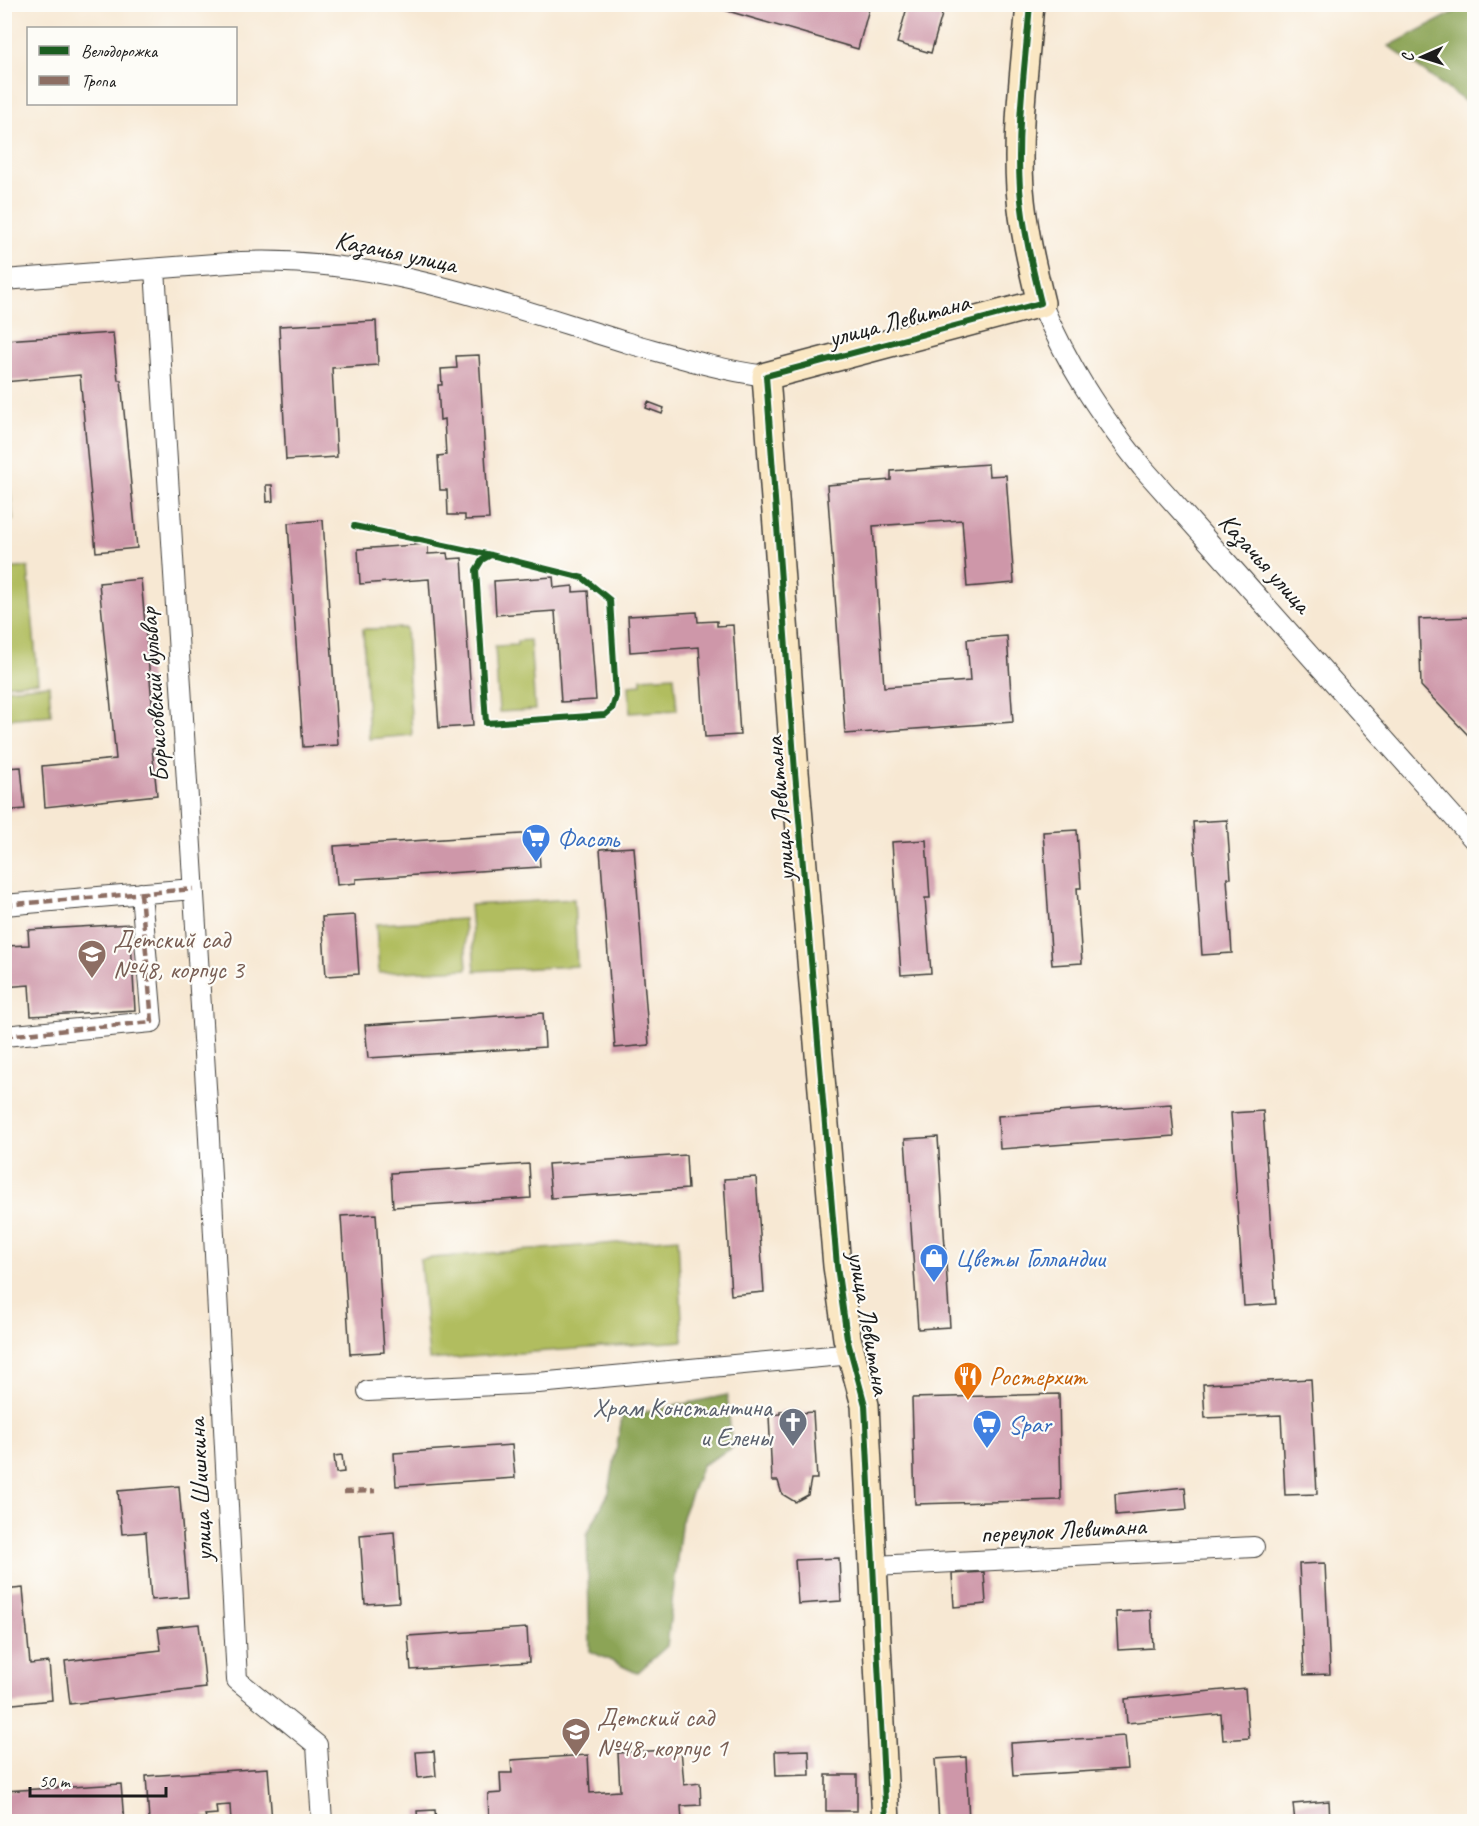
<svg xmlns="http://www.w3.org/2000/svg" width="1479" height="1826" font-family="Caveat,sans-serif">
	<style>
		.green { fill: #b1bd5f; stroke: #666c3e; stroke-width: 1.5 }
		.forest { fill: #8ca456; stroke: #546039; stroke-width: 1.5 }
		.building { fill: #ce97a9 }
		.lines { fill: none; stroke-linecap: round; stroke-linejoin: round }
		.street-casing { stroke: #3d3b37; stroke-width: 22 }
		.secondary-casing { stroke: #3d3b37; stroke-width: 30 }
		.street { stroke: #fff; stroke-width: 20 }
		.secondary { stroke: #fae7c3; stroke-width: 27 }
		.quiet { stroke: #8d6e63; stroke-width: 4.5; stroke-dasharray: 9 4.5; stroke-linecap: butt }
		.cycleway-casing { stroke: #fdfcf7; stroke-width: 10 }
		.cycleway { stroke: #1b5e20; stroke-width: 6 }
		.labels { text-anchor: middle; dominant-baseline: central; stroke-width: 4.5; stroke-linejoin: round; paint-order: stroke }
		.street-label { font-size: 26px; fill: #1c1c1c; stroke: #fdfcf7 }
		.shop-label { font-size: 26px; fill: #366cbe; stroke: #fdfcf7; text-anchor: start }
		.education-label { font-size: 26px; fill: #785e54; stroke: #fdfcf7; text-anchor: start }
		.food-label { font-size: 26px; fill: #c56008; stroke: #fdfcf7; text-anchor: start }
		.worship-label { font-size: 26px; fill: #5b616d; stroke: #fdfcf7; text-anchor: end }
	</style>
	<rect width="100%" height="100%" fill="#fdfcf7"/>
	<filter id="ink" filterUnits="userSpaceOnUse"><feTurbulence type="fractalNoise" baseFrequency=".0167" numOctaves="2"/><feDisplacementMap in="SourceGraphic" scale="12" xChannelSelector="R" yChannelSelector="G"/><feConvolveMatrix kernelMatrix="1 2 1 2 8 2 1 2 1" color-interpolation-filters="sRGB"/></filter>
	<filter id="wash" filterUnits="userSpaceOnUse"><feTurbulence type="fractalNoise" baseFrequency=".008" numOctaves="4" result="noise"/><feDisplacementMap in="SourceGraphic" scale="24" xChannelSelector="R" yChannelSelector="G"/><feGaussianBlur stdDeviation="1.35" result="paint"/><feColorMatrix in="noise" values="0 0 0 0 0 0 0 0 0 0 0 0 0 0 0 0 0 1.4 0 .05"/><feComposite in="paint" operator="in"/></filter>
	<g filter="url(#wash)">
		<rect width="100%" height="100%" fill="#f7e8d3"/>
		<!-- green -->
		<path class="green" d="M10 490 13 520 5 521V491Z
			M28 567 38 682 5 685V569Z
			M406 628 412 735 369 739 363 629Z
			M530 640 535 710 499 712 495 646 517 645V641Z
			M674 676 677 710 630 713 629 685 641 684V678Z
			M49 685 51 715 5 719V689Z
			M574 899 577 966 475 971 470 905Z
			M464 919 467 969 379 973 376 924Z
			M678 1238 683 1341 429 1360 420 1259Z"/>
		<!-- forest -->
		<path class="forest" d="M1470 4 1474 5V108L1389 46Z
			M727 1395 732 1448 702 1465 682 1517 667 1646 637 1673 590 1651 587 1534 609 1492 622 1417Z"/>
		<g id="blocks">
			<!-- building -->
			<path class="building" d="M908 4H945L931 53 897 43Z
				M722 5H870L858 49 721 9Z
				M376 321 378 365 332 368 337 457 286 460 279 326Z
				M113 333 118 380H121L137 548 96 552 80 375 4 382V340Z
				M479 355 489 519 465 520V515H448L447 490H440L438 456 446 455 444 419 440 420 438 385H442L441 369 457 368 456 356Z
				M648 402 664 408 662 414 646 408Z
				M988 464 989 476 1006 475 1014 583 967 587 962 520 873 526 884 687 970 681 967 639 1007 636 1013 722 845 734 827 485 891 480V471Z
				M266 485H272L273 501 267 502Z
				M323 520 338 745 303 747 288 523Z
				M428 544V554L447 553 448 559 462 558 473 726 439 728 429 579 360 584 358 549Z
				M553 577 554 588 573 586V592L588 591 596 700 561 702 555 611 496 615 494 581Z
				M141 579 156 747 152 748 157 795 45 807 42 766 116 759 99 583Z
				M697 612 698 622 717 621V626L733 625 740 735 705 737 699 647 630 652 628 616Z
				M1474 617V735H1468L1421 686 1419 619Z
				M21 767 25 809 4 811V768Z
				M1227 820 1231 878H1227L1232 953 1202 955 1193 822Z
				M1077 830 1081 888H1077L1082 963 1052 965 1043 832Z
				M538 833 540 867 356 879V883L337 885 334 846Z
				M926 840 930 898H925L931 973 901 975 892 842Z
				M634 847 649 1045 615 1048 600 849Z
				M355 915 359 974 326 976 322 917Z
				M130 924 135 1010 31 1016 29 985 4 987V946L29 945 28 930Z
				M543 1013 545 1047 368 1058 365 1025Z
				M1171 1104 1174 1136 1000 1149 998 1116Z
				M1263 1111 1276 1304 1244 1306 1231 1113Z
				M938 1137 950 1327 918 1329 905 1139Z
				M686 1155 688 1189 551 1198 548 1164Z
				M529 1164 531 1198 393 1207 391 1173Z
				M756 1177 764 1292 731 1295 724 1179Z
				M376 1214 384 1352 350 1354 341 1216Z
				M1311 1379 1317 1494 1285 1495 1281 1415 1205 1418 1203 1384Z
				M1059 1394 1061 1500 915 1504 912 1398Z
				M799 1410 800 1413 813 1412 817 1479H811L808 1495 795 1502 782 1494 778 1481H772L769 1415 780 1414V1411Z
				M512 1445 515 1478 396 1486 394 1453Z
				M342 1455 344 1472 336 1473 334 1456Z
				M179 1486 188 1597 151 1600 146 1532 122 1534 118 1491Z
				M1185 1487 1187 1509 1116 1515 1115 1494Z
				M394 1532 399 1602 365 1604 360 1535Z
				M839 1558 841 1601 798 1604 795 1560Z
				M1325 1563 1330 1674 1304 1675 1299 1564Z
				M984 1572 986 1604 954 1607 952 1574Z
				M23 1588 30 1664 49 1662 52 1700 4 1705V1590Z
				M1151 1610 1153 1648 1118 1650 1116 1612Z
				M199 1624 206 1688 70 1704 65 1661 161 1650 158 1628Z
				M527 1628 529 1662 411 1670 408 1636Z
				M1245 1688 1249 1738 1223 1740 1221 1714 1127 1723 1125 1699Z
				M1125 1736 1128 1769 1013 1776 1011 1743Z
				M681 1749 684 1785 700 1783 701 1805 681 1806 682 1822 489 1821 488 1794 501 1793 500 1773H512L511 1760 588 1755 590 1793 620 1791 618 1753Z
				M809 1750 810 1775 776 1776 775 1751Z
				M434 1751 436 1776 418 1778 416 1752Z
				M966 1757 969 1822H939L935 1759Z
				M268 1768 272 1822H231L230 1805 216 1806 217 1814 205 1815 206 1818 149 1821 146 1776Z
				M826 1775H857V1811H826Z
				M121 1784 124 1822H4V1791Z
				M1329 1801 1330 1822H1295L1293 1804Z
				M435 1810 436 1822H418L417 1811Z"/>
		</g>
	</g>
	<g filter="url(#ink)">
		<use href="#blocks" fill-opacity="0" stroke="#3d3b37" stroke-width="1.5"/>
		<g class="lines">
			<!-- street casing -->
			<g class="street-casing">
				<path id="street" d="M155 269 208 1119 237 1680 317 1745 322 1822
					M4 280 241 262C374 256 500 304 625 342 672 355 718 370 766 376
					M1041 303C1070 369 1097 411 1142 467L1474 840
					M4 905 193 889
					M4 1036 152 1022 141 893
					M368 1391 538 1383 853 1354
					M874 1566 1254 1547"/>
			</g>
			<!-- secondary casing -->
			<g class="secondary-casing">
				<path id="secondary" d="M886 1822 865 1405 847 1338 837 1266 795 772 766 376 1041 303C1032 266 1023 228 1020 189 1016 128 1025 66 1030 4"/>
			</g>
			<!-- street -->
			<use href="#street" class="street"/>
			<!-- secondary -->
			<use href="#secondary" class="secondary"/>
			<!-- quiet -->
			<path class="quiet" d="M4 905 193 889
				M4 1036 152 1022 141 893
				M344 1492 375 1491"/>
			<!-- cycleway casing -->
			<g class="cycleway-casing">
				<path id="cycleway" d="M354 526 491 555 583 578 610 600 616 696 612 709 605 715 486 723 476 570 482 560 491 555
					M886 1822 865 1405 847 1338 837 1266 795 772 766 376 1041 303C1032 266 1023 228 1020 189 1016 128 1025 66 1030 4"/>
			</g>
			<!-- cycleway -->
			<use href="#cycleway" class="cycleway"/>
		</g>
	</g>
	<!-- icons -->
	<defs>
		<g id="supermarket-pin" transform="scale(1.5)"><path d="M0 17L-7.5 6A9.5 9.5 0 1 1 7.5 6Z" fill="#3f7fe0" stroke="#fdfcf7"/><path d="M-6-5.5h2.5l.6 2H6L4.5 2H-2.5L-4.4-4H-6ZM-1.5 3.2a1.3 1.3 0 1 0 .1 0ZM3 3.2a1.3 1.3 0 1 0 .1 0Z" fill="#fff"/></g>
		<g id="school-pin" transform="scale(1.5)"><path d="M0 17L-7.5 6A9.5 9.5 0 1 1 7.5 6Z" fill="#8d6e63" stroke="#fdfcf7"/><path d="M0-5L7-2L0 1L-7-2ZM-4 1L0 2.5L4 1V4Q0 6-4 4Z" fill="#fff"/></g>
		<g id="shop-pin" transform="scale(1.5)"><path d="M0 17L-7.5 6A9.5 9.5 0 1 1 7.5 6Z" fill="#3f7fe0" stroke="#fdfcf7"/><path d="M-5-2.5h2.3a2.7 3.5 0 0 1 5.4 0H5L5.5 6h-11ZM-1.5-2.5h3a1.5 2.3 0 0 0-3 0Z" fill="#fff"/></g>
		<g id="restaurant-pin" transform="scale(1.5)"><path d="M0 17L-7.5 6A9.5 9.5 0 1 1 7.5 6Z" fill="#e8710a" stroke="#fdfcf7"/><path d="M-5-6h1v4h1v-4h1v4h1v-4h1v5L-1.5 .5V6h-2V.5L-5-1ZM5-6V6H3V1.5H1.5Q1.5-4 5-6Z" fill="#fff"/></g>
		<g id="church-pin" transform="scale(1.5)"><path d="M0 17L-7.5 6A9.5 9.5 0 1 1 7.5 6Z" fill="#6b7280" stroke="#fdfcf7"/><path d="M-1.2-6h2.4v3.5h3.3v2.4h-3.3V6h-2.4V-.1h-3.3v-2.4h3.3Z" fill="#fff"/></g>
	</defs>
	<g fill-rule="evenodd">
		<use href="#supermarket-pin" x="536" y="838"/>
		<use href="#school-pin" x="92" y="954"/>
		<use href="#shop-pin" x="934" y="1258"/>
		<use href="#restaurant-pin" x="968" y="1376"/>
		<use href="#church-pin" x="793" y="1422"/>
		<use href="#supermarket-pin" x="987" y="1424"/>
		<use href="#school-pin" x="576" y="1732"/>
	</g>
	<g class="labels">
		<!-- street labels -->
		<g class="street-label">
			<text transform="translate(396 252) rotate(12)">Казачья улица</text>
			<text transform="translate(899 320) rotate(-15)">улица Левитана</text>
			<text transform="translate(1265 563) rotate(48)">Казачья улица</text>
			<text transform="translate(154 695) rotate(-94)">Борисовский бульвар</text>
			<text transform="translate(780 809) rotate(-95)">улица Левитана</text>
			<text transform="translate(869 1323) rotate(80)">улица Левитана</text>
			<text transform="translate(200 1490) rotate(-93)">улица Шишкина</text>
			<text transform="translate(1063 1530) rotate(-3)">переулок Левитана</text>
		</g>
		<!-- shop labels -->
		<g class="shop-label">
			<text x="557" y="838">Фасоль</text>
			<text x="955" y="1258">Цветы Голландии</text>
			<text x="1008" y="1424">Spar</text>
		</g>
		<!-- education labels -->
		<g class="education-label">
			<text x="113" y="939">Детский сад<tspan x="113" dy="30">№48, корпус 3</tspan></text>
			<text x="597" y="1717">Детский сад<tspan x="597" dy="30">№48, корпус 1</tspan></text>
		</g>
		<!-- food labels -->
		<g class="food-label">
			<text x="989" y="1376">Ростерхит</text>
		</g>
		<!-- worship labels -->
		<g class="worship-label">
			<text x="772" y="1407">Храм Константина<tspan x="772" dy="30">и Елены</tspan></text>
		</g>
	</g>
	<!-- margin -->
	<rect width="1479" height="1826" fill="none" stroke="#fdfcf7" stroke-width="24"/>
	<!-- legend -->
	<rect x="27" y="27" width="210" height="78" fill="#fdfcf7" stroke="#a3a29f" stroke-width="1.5"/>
	<rect x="39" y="46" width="30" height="9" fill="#1b5e20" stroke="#a3a29f" stroke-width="1.5"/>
	<text x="81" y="57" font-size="18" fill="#1c1c1c">Велодорожка</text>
	<rect x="39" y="76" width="30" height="9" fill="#8d6e63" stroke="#a3a29f" stroke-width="1.5"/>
	<text x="81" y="87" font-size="18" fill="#1c1c1c">Тропа</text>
	<!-- north arrow -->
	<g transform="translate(1422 57) rotate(267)" stroke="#fdfcf7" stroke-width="4.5" paint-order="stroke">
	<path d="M0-4.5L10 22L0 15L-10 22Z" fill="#1c1c1c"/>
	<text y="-9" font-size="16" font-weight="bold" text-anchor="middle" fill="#1c1c1c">С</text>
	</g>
	<!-- scale -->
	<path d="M30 1787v9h136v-9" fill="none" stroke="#1c1c1c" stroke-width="3"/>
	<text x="39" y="1787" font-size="18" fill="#1c1c1c" stroke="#fdfcf7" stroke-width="4.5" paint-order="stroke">50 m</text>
</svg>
